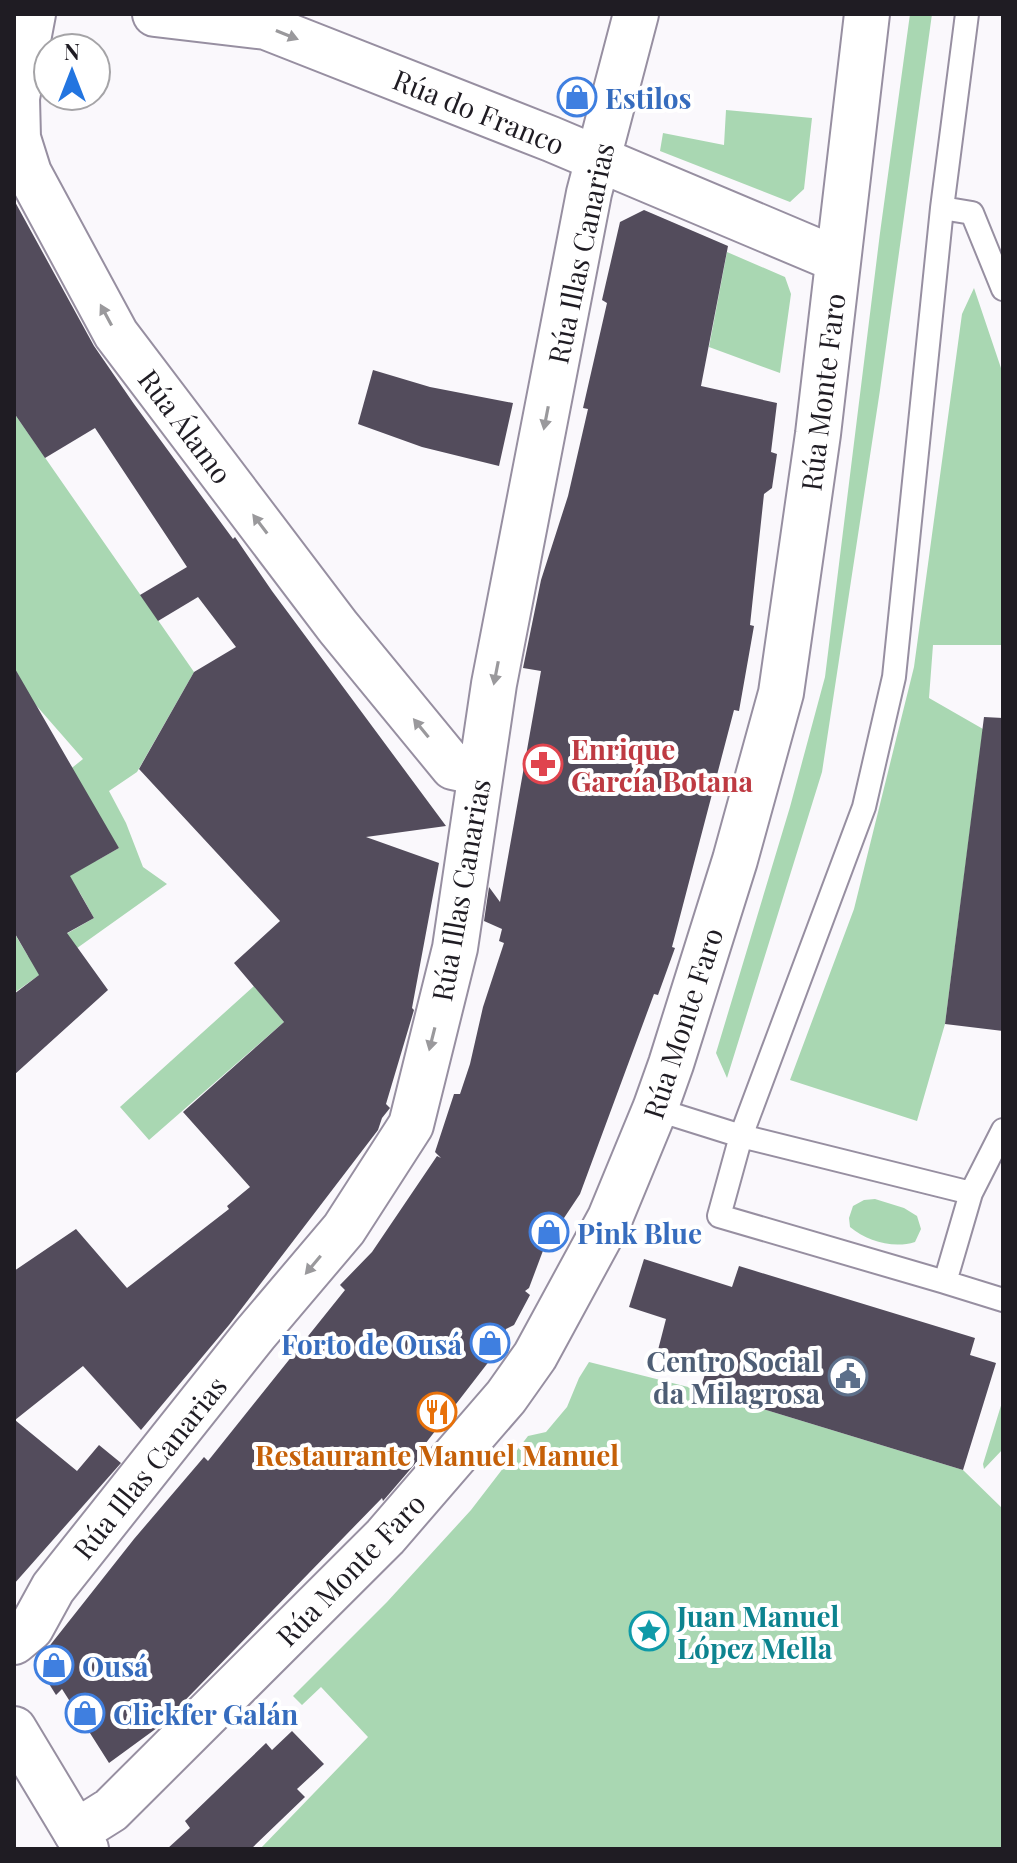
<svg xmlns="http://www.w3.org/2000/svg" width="1017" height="1863" font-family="'Playfair Display',serif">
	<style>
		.green { fill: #a9d7b2 }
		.building { fill: #534c5c }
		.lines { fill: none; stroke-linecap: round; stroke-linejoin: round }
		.lane-casing { stroke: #978fa1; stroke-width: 26 }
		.street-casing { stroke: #978fa1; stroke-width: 48 }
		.secondary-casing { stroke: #978fa1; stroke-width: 48 }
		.lane { stroke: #fff; stroke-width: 22 }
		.street { stroke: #fff; stroke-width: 44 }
		.secondary { stroke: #fff; stroke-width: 44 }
		.oneway { fill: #9a999c }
		.labels { text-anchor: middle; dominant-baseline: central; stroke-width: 8; stroke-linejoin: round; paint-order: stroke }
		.shop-label { font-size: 28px; font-weight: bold; fill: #366cbe; stroke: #fff; text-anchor: start }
		.street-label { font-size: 28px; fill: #1f1c23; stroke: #fff }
		.health-label { font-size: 28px; font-weight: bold; fill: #be3a42; stroke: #fff; text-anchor: start }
		.service-label { font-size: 28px; font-weight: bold; fill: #4e5e75; stroke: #fff; text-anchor: end }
		.food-label { font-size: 28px; font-weight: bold; fill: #c56008; stroke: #fff }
		.culture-label { font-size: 28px; font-weight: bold; fill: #0d838f; stroke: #fff; text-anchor: start }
	</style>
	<rect width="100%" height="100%" fill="#faf8fc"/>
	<!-- green -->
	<path class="green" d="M910 14H932L880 390 822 772 727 1078 716 1053 790 807 825 677 880 233Z
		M726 110 812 118 804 189 790 202 660 151 663 133 724 145Z
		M727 252 785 277 791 294 780 373 709 347Z
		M974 288 1003 374V645H933L929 698 983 729 945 1024 917 1121 790 1080 854 909 914 667 962 314Z
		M14 413 194 672 137 772 109 791 126 823 143 867 167 884 14 993V937L16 936 28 956 94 918 80 893 57 871 90 851 96 861 119 848 63 775 83 759 14 680Z
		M254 986 284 1022 149 1140 120 1107Z
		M875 1199 904 1208 917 1216 921 1229 915 1242C893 1249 867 1241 850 1227L849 1218 853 1206 864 1200Z
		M589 1362 700 1390 963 1470 1003 1509V1849H260L368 1737 321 1687 302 1705 293 1696 387 1602 471 1510 528 1436 546 1432 567 1407 579 1378Z
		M1003 1399V1449L984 1469 983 1464Z"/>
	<!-- building -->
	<path class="building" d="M14 200 94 346 134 404 233 539 235 537 272 591 446 826 366 837 439 863 412 1008 414 1010 386 1104 390 1108 382 1118 378 1130 229 1325 141 1430 83 1366 15 1420 77 1471 99 1445 121 1463 14 1584V1271L76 1229 127 1288 229 1209 227 1206 250 1187 183 1112 284 1022 234 963 280 921 139 769 194 672 236 647 198 597 158 621 140 595 187 567 95 428 45 458 14 413Z
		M644 210 728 246 701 386 777 403 771 452 777 454 772 488 764 494 750 625 754 626 739 711 734 710 672 947 675 948 658 995 654 994 580 1194 544 1248 529 1288 525 1291 530 1295 514 1325 506 1329 497 1351 422 1448 426 1451 383 1501 382 1498 161 1725 109 1763 62 1689 56 1695 36 1663 134 1539 204 1457 208 1461 345 1290 340 1285 372 1252 437 1156 441 1158 435 1152 454 1094H460L470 1064 483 1007 504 943 499 941 502 929 484 921 489 887 500 902 541 671 523 668 541 580 568 496 588 409 583 408 607 303 602 300 620 222Z
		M373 370 430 387 513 403 499 466 422 447 358 424Z
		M14 667 119 848 70 876 94 918 67 933 108 990 14 1075V994L39 975 14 932Z
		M984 717 1003 718V1031L945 1024Z
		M644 1259 732 1287 739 1266 975 1338 970 1355 996 1363 963 1470 700 1390 708 1365 658 1350 666 1319 629 1307Z
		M292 1731 324 1764 297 1789 305 1797 251 1849H167L190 1828 185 1821 266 1743 272 1750Z"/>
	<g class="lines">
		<!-- lane casing -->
		<g class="lane-casing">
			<path id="lane" d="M942 208 972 213 1003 289
				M655 1109 741 1136 971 1193 945 1282 719 1216 741 1136 864 807 894 677 942 208 967 14
				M971 1193 1003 1130
				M945 1282 1003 1300"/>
		</g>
		<!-- street casing -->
		<g class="street-casing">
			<path id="street" d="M33 14 17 98 18 138 29 173 116 334 338 627 453 767 480 773
				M155 14 266 27 551 139 838 260
				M14 1642 31 1628 53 1588 255 1334 344 1229 411 1125 455 948 494 684 589 193 636 14
				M76 1832 111 1810 385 1537 506 1397 535 1356 610 1218 655 1109 671 1064 735 860 781 693 818 434 867 14"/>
		</g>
		<!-- secondary casing -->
		<g class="secondary-casing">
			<path id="secondary" d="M14 1729 86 1849"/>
		</g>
		<!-- lane -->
		<use href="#lane" class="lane"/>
		<!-- street -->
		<use href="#street" class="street"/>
		<!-- secondary -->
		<use href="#secondary" class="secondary"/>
	</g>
	<!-- one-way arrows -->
	<defs><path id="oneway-solid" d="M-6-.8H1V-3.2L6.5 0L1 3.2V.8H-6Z" transform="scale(2)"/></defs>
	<g class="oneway">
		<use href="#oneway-solid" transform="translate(287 35) rotate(22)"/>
		<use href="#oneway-solid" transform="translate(106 315) rotate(-118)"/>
		<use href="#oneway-solid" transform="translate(546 418) rotate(101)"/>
		<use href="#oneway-solid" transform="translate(260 524) rotate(-127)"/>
		<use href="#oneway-solid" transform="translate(496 673) rotate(101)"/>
		<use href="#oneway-solid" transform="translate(421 728) rotate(-129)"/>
		<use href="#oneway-solid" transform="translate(432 1039) rotate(104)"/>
		<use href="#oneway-solid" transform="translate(313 1265) rotate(130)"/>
	</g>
	<!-- icons -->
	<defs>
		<g id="shop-ring" transform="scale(2)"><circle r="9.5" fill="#fff" stroke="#3f7fe0" stroke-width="1.5"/><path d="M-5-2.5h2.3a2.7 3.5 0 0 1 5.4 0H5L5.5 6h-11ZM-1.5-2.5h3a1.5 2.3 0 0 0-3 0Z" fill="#3f7fe0"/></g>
		<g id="pharmacy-ring" transform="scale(2)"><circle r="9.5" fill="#fff" stroke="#e0444e" stroke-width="1.5"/><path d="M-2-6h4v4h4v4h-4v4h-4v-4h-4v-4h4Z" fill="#e0444e"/></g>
		<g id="civic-ring" transform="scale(2)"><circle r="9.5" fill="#fff" stroke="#5c6f8a" stroke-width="1.5"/><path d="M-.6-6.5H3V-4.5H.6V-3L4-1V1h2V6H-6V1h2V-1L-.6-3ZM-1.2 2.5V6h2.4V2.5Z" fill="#5c6f8a"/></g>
		<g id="restaurant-ring" transform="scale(2)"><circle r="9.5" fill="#fff" stroke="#e8710a" stroke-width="1.5"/><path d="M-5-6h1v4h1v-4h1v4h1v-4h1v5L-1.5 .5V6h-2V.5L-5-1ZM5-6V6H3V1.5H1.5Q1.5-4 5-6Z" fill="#e8710a"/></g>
		<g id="sight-ring" transform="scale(2)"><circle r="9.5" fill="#fff" stroke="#0f9aa8" stroke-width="1.5"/><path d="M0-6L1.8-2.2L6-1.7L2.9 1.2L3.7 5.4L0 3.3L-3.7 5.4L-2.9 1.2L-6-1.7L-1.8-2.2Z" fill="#0f9aa8"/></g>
	</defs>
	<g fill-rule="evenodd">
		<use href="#shop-ring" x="577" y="97"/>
		<use href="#pharmacy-ring" x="543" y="764"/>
		<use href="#shop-ring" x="549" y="1232"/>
		<use href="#shop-ring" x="490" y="1343"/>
		<use href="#civic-ring" x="848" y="1376"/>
		<use href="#restaurant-ring" x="437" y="1412"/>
		<use href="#sight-ring" x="649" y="1631"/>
		<use href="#shop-ring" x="54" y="1665"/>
		<use href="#shop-ring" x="85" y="1713"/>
	</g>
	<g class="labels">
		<!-- shop labels -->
		<g class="shop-label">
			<text x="605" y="97">Estilos</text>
			<text x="577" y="1232">Pink Blue</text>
			<text x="462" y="1343" text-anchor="end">Forto de Ousá</text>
			<text x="82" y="1665">Ousá</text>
			<text x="113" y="1713">Clickfer Galán</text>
		</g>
		<!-- street labels -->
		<g class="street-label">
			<text transform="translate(479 111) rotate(22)">Rúa do Franco</text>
			<text transform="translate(580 253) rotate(-78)">Rúa Illas Canarias</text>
			<text transform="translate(822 392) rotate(-83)">Rúa Monte Faro</text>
			<text transform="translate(186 426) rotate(53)">Rúa Álamo</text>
			<text transform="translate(460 890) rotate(-80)">Rúa Illas Canarias</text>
			<text transform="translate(682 1023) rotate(-72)">Rúa Monte Faro</text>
			<text transform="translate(149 1467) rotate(-51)">Rúa Illas Canarias</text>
			<text transform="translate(350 1569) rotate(-46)">Rúa Monte Faro</text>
		</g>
		<!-- health labels -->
		<g class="health-label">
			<text x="571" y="748">Enrique<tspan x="571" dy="32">García Botana</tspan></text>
		</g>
		<!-- service labels -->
		<g class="service-label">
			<text x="820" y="1360">Centro Social<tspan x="820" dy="32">da Milagrosa</tspan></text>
		</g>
		<!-- food labels -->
		<g class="food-label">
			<text x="437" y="1454">Restaurante Manuel Manuel</text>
		</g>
		<!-- culture labels -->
		<g class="culture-label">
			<text x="677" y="1615">Juan Manuel<tspan x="677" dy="32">López Mella</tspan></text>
		</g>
	</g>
	<!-- border -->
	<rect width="1017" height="1863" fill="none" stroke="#1f1c23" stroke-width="32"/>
	<!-- north arrow -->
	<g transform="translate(72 72)"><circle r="38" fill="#ffffff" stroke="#a5a4a7" stroke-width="2"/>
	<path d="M0-6L14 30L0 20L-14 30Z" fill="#2375e0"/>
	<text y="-12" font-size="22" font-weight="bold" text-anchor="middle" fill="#1f1c23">N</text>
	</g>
</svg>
